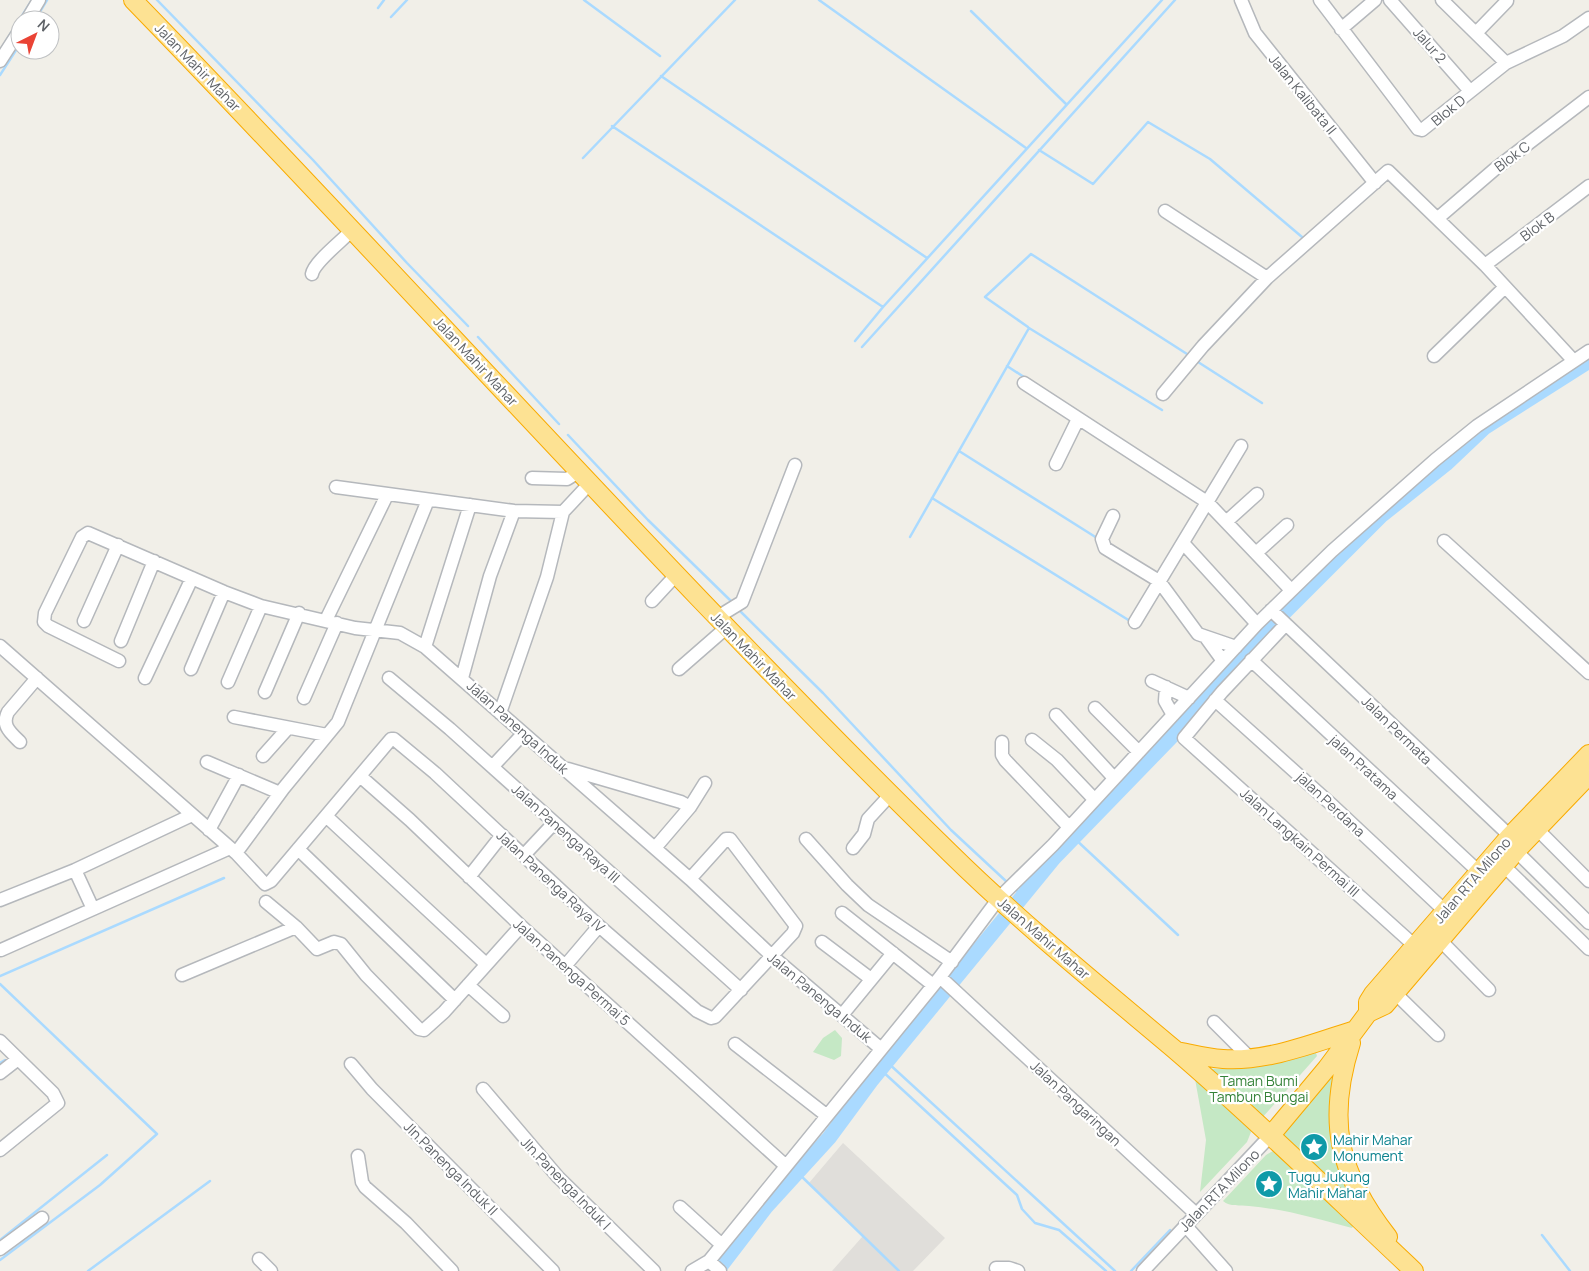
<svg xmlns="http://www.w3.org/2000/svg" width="1589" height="1271" font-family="Manrope,sans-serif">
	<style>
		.industrial { fill: #e0deda }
		.green { fill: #c5e8c5 }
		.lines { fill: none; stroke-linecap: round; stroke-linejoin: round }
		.stream { stroke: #aadaff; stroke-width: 2.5 }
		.river { stroke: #aadaff; stroke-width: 15 }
		.minor-casing { stroke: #b5b8bc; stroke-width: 15 }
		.highway-casing { stroke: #f9ab00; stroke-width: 20 }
		.minor { stroke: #fff; stroke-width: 12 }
		.highway { stroke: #fde293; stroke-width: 18 }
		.labels { text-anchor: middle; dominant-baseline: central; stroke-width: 4.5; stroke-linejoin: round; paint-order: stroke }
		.street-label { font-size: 14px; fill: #5f6368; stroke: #fff }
		.park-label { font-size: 14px; fill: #348238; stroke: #fff }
		.culture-label { font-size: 14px; fill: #0d838f; stroke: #fff; text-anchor: start }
	</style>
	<rect width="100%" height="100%" fill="#f1efe8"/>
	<!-- industrial -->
	<path class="industrial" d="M843 1143 945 1238 913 1271H832L863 1236 809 1183Z"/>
	<!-- green -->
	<path class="green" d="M835 1030 842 1038 841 1056 834 1060 813 1052 823 1038Z
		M1316 1053 1317 1056 1261 1119 1199 1067C1238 1074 1277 1062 1316 1053Z
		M1335 1071 1361 1208 1278 1137Z
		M1195 1079 1249 1125 1251 1132 1247 1142 1200 1192 1206 1140Z
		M1273 1151H1279L1354 1225 1352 1228C1318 1219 1284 1209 1249 1206 1240 1205 1230 1207 1223 1201L1266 1155Z"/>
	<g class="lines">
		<!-- stream -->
		<path class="stream" d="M157 0 313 160 407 263 468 326
			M584 0 660 56
			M819 0 1026 148
			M378 8 384 0
			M971 11 1066 104
			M391 17 407 0
			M35 20 47 0
			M6 41 32 0
			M0 75 20 44
			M661 76 927 258
			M612 126 883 307
			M1039 150 1093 184 1148 122 1210 159 1302 237
			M583 158 735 0
			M1028 327 985 297 1031 254 1187 354
			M478 337 559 424
			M855 341 883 307 1162 0
			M862 347 1175 0
			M1198 362 1262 403
			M1007 366 1027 379
			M568 435 648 520 733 603
			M959 451 1097 538
			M932 498 1130 621
			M910 537 1029 328 1162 410
			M738 609 823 693 951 830 1008 883
			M1255 630 1261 637
			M1074 838 1178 935
			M1014 888 1022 895
			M0 976 224 878
			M949 980 997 921
			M0 984 157 1134 100 1185 0 1260
			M887 1062 1115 1271
			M0 1063 5 1060
			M881 1070 1017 1195 1022 1209 1035 1223 1059 1230 1106 1271
			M798 1173 899 1271
			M1542 1235 1570 1271
			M0 1240 107 1155
			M724 1265 768 1199 855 1099 944 986
			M88 1271 210 1181
			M1131 1271 1170 1230"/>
		<!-- river -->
		<path class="river" d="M717 1271 766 1207 829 1138 871 1081 1054 858 1182 726 1239 658 1381 516 1446 464 1484 428 1589 361"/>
		<!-- minor casing -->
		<g class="minor-casing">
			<path id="minor" d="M1241 0 1255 33 1375 183
				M1320 0 1418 129 1422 130 1506 63 1563 36 1589 18
				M1390 0 1470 91
				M1442 0 1506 63
				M27 20 39 0
				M1341 29 1375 0
				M1476 33 1507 1
				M0 61 20 30
				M1165 211 1267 278
				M1438 218 1495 169 1589 97
				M1485 265 1589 186
				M312 274C314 262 342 241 352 230
				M1434 356 1505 287
				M1024 383 1207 502 1291 590
				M1163 394 1203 346 1267 278 1388 171 1485 265 1573 360
				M1056 464 1078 419
				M532 478 567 479 580 471
				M336 487 514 511 563 512 591 482
				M1113 516 1102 539 1105 548 1159 581 1198 634 1236 647
				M1226 522 1257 494
				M1444 541 1589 673
				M1183 543 1257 624
				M1256 553 1287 525
				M652 601 676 575
				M1271 610 1510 836
				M716 618 742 602 795 465
				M326 620 387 495
				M84 621 118 545
				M1135 622 1241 446
				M1286 624 1222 692 1184 738 1415 946
				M1207 639 1223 661
				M121 641 154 561
				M0 646 236 853 265 884 271 881 391 739H394L435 773 599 926 697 1011 711 1018 715 1017 793 933 796 926 730 839H726L690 879
				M425 647 470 505
				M1251 660 1479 872
				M119 661 48 626 44 622 45 613 82 537 88 533 224 592 261 606 355 628 400 633 425 647 690 879 772 956 880 1048
				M191 669 224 592
				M679 669 726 628
				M145 678 192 578
				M389 678 450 729 741 990
				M462 678 490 576 514 511
				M1152 681 1189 698
				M228 682 261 606
				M1166 687 1165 701 1173 715
				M265 692 299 613
				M304 698 337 623
				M1215 700 1332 805 1445 911
				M1095 708 1139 752
				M500 713 547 577 563 512
				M1056 715 1114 778
				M234 717 327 735
				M1032 740 1057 760 1094 799
				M20 742C11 733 1 726 8 712L37 678
				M1002 742V755L1005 760 1069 827
				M263 756 288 728
				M207 762 280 793
				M493 766 523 734
				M568 769 681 802 690 807 655 848
				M360 776 410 820 521 926 786 1166
				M690 807 705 783
				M326 816 486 964
				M1537 829 1589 881
				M209 830 239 775
				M806 839 847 885 868 905 952 962
				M853 848 864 834 868 819 891 794
				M298 849 455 1000
				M1517 852 1589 923
				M236 853 283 789 338 722 428 500
				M524 855 554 823
				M1504 866 1589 949
				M75 870 93 909
				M469 877 502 835
				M0 900 75 870 192 815
				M266 902 296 927
				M842 913 933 985
				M1440 940 1489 990
				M822 942 871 979
				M1 950 230 848
				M565 966 599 926
				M182 975 296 927 317 949 334 942 341 944 366 975 419 1029 424 1030 444 1012 521 926
				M940 977 1196 1214
				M468 985 503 1016
				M1395 993 1438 1035
				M842 1015 893 953
				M1214 1022 1250 1058
				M0 1041 53 1093 58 1103 0 1150
				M735 1044 826 1115
				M351 1064 372 1089 553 1271
				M0 1073 18 1059
				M483 1089 558 1177 654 1271
				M358 1156 362 1182 365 1187 406 1223 452 1271
				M680 1207 722 1245
				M1185 1225 1226 1271
				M0 1249 42 1218
				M259 1259 271 1271
				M709 1261 720 1271
				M996 1268H1009L1018 1271
				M692 1271 709 1261 940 977 999 898 1053 845 1257 624 1332 551 1435 460 1477 426 1589 351
				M1143 1271 1271 1135"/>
		</g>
		<!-- highway casing -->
		<g class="highway-casing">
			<path id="highway" d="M133 0C407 282 668 577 949 852 1020 922 1098 985 1174 1049 1257 1120 1335 1197 1414 1271
				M1368 1013V1002L1373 994 1510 836 1589 754
				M1351 1043C1326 1121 1338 1173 1388 1237
				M1177 1051C1192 1054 1207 1058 1223 1059 1267 1062 1314 1043 1355 1030
				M1271 1135 1327 1068 1368 1013 1385 1005 1518 849 1589 775"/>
		</g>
		<!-- minor -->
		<use href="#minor" class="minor"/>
		<!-- highway -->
		<use href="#highway" class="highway"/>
	</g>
	<!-- icons -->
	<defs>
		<g id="sight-disc" transform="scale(1.4375)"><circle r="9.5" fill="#0f9aa8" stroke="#fff"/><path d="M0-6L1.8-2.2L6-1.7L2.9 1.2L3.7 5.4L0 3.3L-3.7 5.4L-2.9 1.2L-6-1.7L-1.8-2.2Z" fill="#fff"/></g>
	</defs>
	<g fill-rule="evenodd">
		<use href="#sight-disc" x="1314" y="1147"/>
		<use href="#sight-disc" x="1269" y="1184"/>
	</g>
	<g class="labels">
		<!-- street labels -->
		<g class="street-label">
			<text transform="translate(1430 45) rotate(49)">Jalur 2</text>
			<text transform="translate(198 67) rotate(46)">Jalan Mahir Mahar</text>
			<text transform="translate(1303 94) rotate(51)">Jalan Kalibata II</text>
			<text transform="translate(1448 110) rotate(-40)">Blok D</text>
			<text transform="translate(1512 156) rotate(-37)">Blok C</text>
			<text transform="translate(1537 226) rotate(-37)">Blok B</text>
			<text transform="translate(476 361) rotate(47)">Jalan Mahir Mahar</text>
			<text transform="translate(754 656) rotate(46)">Jalan Mahir Mahar</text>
			<text transform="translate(518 727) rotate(42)">Jalan Panenga Induk</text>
			<text transform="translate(1397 730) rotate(44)">Jalan Permata</text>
			<text transform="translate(1364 767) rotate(43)">jalan Pratama</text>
			<text transform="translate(1331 804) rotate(43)">jalan Perdana</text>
			<text transform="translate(566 833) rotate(42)">Jalan Panenga Raya III</text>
			<text transform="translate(1300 842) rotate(42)">Jalan Langkain Permai III</text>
			<text transform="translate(1472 880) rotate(-49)">Jalan RTA Milono</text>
			<text transform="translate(551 881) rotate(43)">Jalan Panenga Raya IV</text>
			<text transform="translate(1044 938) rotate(41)">Jalan Mahir Mahar</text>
			<text transform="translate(572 972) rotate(42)">Jalan Panenga Permai 5</text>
			<text transform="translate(820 997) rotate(40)">Jalan Panenga Induk</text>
			<text transform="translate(1076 1103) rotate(43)">Jalan Pangaringan</text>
			<text transform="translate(451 1168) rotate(45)">Jln.Panenga Induk II</text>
			<text transform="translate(566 1183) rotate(46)">Jln.Panenga Induk I</text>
			<text transform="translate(1219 1190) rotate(-46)">Jalan RTA Milono</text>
		</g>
		<!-- park labels -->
		<g class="park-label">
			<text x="1259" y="1080">Taman Bumi<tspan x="1259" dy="16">Tambun Bungai</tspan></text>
		</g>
		<!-- culture labels -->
		<g class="culture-label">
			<text x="1333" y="1139">Mahir Mahar<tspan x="1333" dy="16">Monument</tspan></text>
			<text x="1288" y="1176">Tugu Jukung<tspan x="1288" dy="16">Mahir Mahar</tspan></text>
		</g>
	</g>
	<!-- north arrow -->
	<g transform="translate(35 35) rotate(42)"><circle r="24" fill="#ffffff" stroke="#bfc1c3"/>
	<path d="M0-4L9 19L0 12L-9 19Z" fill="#ea4335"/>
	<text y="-8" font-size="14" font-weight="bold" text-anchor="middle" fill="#5f6368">N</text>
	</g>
</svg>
